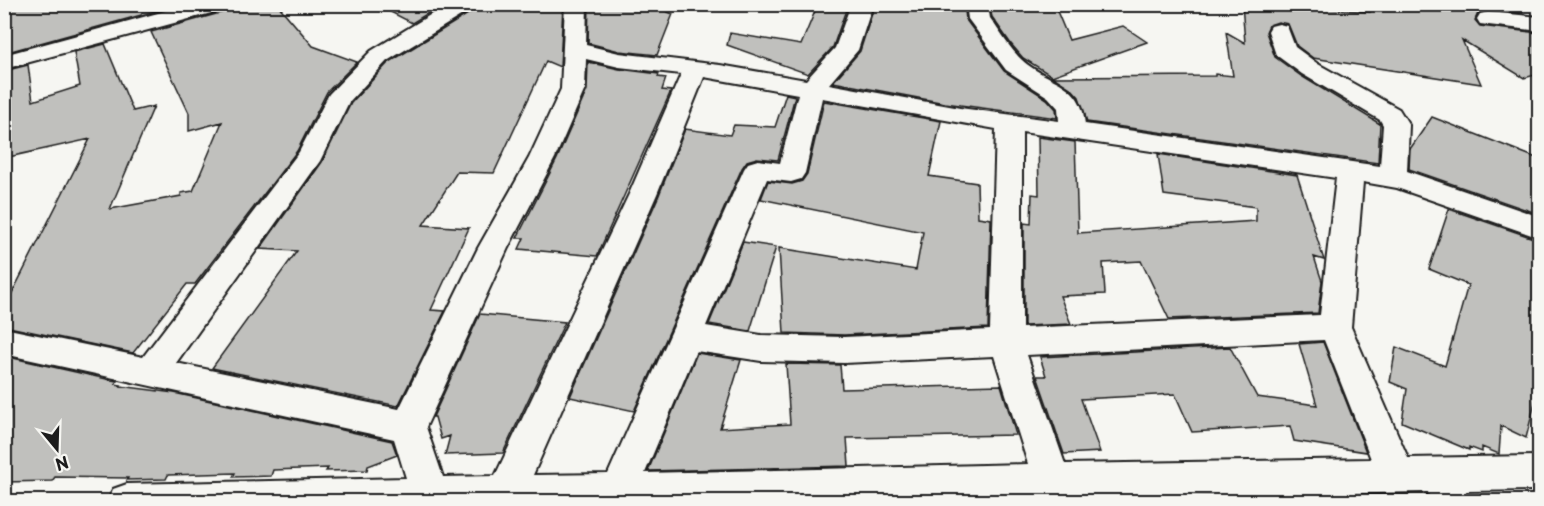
<svg xmlns="http://www.w3.org/2000/svg" width="1544" height="506" font-family="'Playpen Sans',sans-serif">
	<style>
		.building { fill: #c0c0bd; stroke: #1c1c1c; stroke-width: 1.5 }
		.lines { fill: none; stroke-linecap: round; stroke-linejoin: round }
		.minor-casing { stroke: #1c1c1c; stroke-width: 4 }
		.minor { fill: #f6f6f2; fill-rule: evenodd }
	</style>
	<rect width="100%" height="100%" fill="#f6f6f2"/>
	<filter id="ink" filterUnits="userSpaceOnUse"><feTurbulence type="fractalNoise" baseFrequency=".0167" numOctaves="2"/><feDisplacementMap in="SourceGraphic" scale="12" xChannelSelector="R" yChannelSelector="G"/><feConvolveMatrix kernelMatrix="1 2 1 2 8 2 1 2 1" color-interpolation-filters="sRGB"/></filter>
	<g filter="url(#ink)">
		<!-- building -->
		<path class="building" d="M4 4H181L4 53Z
			M231 4H277L313 46 357 62 327 92 297 151 195 284H187L133 353 4 326V309L90 139 4 158V71L28 65 33 101 80 86 74 52 105 44 133 111 154 106 110 209 181 196V193L193 191 222 122 189 131V113L151 32 227 11Z
			M375 4H443L412 23Z
			M477 4H563L560 67 546 61 494 173 457 172 423 225 469 228 431 310 445 311 398 406 212 368 297 251 260 249 322 162 351 103 388 63 473 11Z
			M589 4H647L673 14 657 55 619 51 588 43Z
			M818 4H848L833 47 808 74 727 45 730 33 801 45Z
			M875 4H969L965 11 966 20 1004 71 1047 99 1056 109 1057 118 945 103 833 82 860 51Z
			M998 4H1054L1069 40 1123 26 1147 42 1052 76 1023 58 1011 44 992 17 991 13Z
			M1242 4H1321L1323 8 1370 12 1371 4H1517L1524 13 1487 10 1478 13 1475 20 1480 26 1539 33V74L1524 78 1462 40 1481 84 1313 58 1297 46 1288 24 1278 22 1269 25 1266 32 1275 57 1301 76 1380 124 1378 163 1087 122 1079 97 1072 89 1053 77 1215 76V74L1233 76 1226 32 1245 43Z
			M588 62 619 69 659 74 658 77 666 78 662 90 671 91 597 256 519 249 524 238H517L557 159 587 90Z
			M786 94 795 96 778 160 757 158 747 161 742 168 634 411 570 397 659 195 685 129 730 135 734 125 775 127Z
			M824 101 941 121 929 176 977 183 978 217 991 219 988 328 844 335 784 333 779 248 916 270 923 232 761 199 768 181 792 184 802 181 807 174Z
			M1432 117 1539 159V214L1409 169 1410 149Z
			M1038 137 1075 142 1078 233 1256 221V207L1164 195 1158 154 1297 175 1324 260 1314 257 1322 281 1318 313 1169 319 1141 261 1103 263 1105 294 1060 296 1071 324 1024 326V223L1031 224 1032 194 1039 195Z
			M1449 209 1539 240V387L1526 438 1501 426 1499 454 1482 447V452L1469 447V450L1402 422 1407 389 1390 382 1396 347 1445 366 1468 285 1429 269Z
			M743 242 776 247 750 331 709 324Z
			M480 314 565 322 503 453 445 455 450 436 441 439 435 417H433Z
			M1323 342 1366 452 1294 441 1290 426 1192 432 1175 394 1081 399 1100 452 1064 454 1037 376H1046L1040 357 1230 347 1257 397 1317 405 1299 344Z
			M697 353 741 360 720 428 790 424 786 364 840 365 842 389 1001 385 1016 435 847 438 849 466 648 471Z
			M4 356 111 380 117 381 115 384 121 385 120 386 174 393 392 441 397 455 368 466 367 470 326 471 328 468 273 470 271 476 233 477 235 473 168 475 166 479 127 480 128 478 55 477 52 481 4 482Z"/>
		<g class="lines">
			<!-- minor casing -->
			<g class="minor-casing">
				<path id="minor" d="M191 4H229L226 9 4 69V55Z
					M448 4H475L472 9 387 61 349 102 320 161 176 363 399 409 478 248 529 158 561 89 565 4H587L586 45 619 53 720 65 806 80 835 48 851 4H873L858 50 829 84 960 108 1059 121 1058 108 1048 97 1006 70 968 19 967 11 972 4H996L989 12 990 18C1000 32 1010 49 1022 60 1048 84 1082 80 1085 124L1380 166 1383 125 1380 120 1302 74 1276 55 1268 31 1271 26 1279 24 1287 26 1295 47 1318 64 1399 109 1409 125 1407 171 1540 217V238L1397 188 1363 182 1351 327 1408 458 1540 456V490L1466 491 1468 502H1430L1428 492 908 502H108L113 489 127 484 406 478 394 439 4 354V328L143 357 299 152 329 94 371 51ZM586 59 619 67 681 74 629 194 495 476 443 477 426 427 508 248 555 158 585 89ZM704 77 798 94 780 163 758 160 748 163 744 169 608 474 533 475 657 194ZM822 98 996 129 990 330 844 337 761 335 706 326 767 179 791 182 801 179 805 173ZM1022 132 1336 178 1320 315 1022 328ZM1324 340 1371 459 1065 464 1027 355ZM696 351 761 361 844 363 994 356 1028 464 645 473Z
					M1488 12 1540 17V31L1480 24 1477 19 1480 14Z"/>
			</g>
			<!-- minor -->
			<use href="#minor" class="minor"/>
		</g>
	</g>
	<!-- margin -->
	<rect width="1544" height="506" fill="none" stroke="#f6f6f2" stroke-width="24"/>
	<rect x="12" y="12" width="1520" height="482" fill="none" stroke="#1c1c1c" stroke-width="2" filter="url(#ink)"/>
	<!-- north arrow -->
	<g transform="translate(57 449) rotate(161)" stroke="#f6f6f2" stroke-width="4.5" paint-order="stroke">
	<path d="M0-4.5L10 22L0 15L-10 22Z" fill="#1c1c1c"/>
	<text y="-9" font-size="16" font-weight="bold" text-anchor="middle" fill="#1c1c1c">N</text>
	</g>
</svg>
